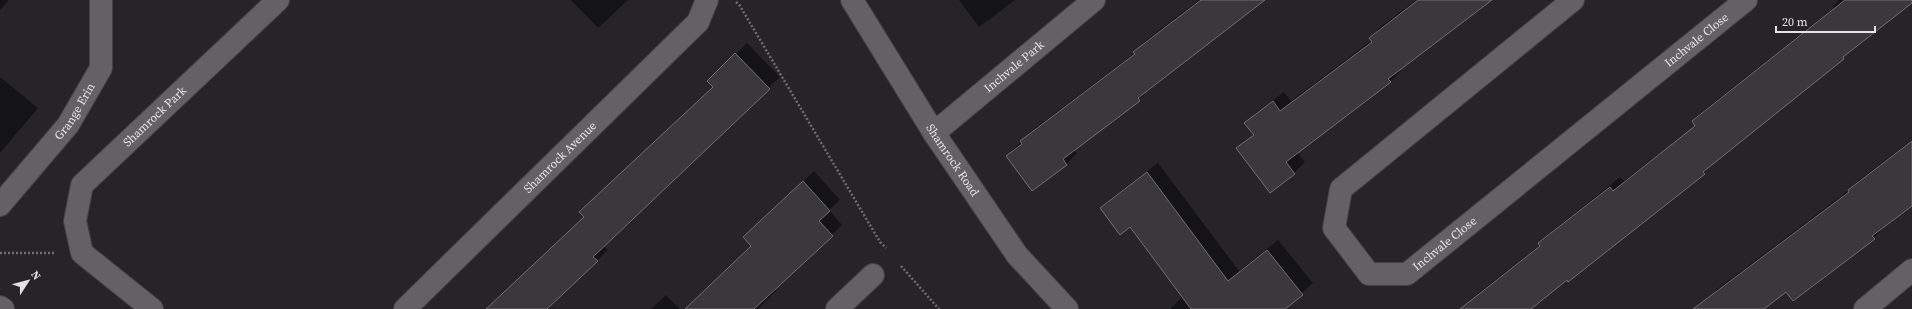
<svg xmlns="http://www.w3.org/2000/svg" width="1912" height="309" font-family="'Source Serif 4',serif">
	<style>
		.shadow { fill: #0007 }
		.building { fill: #3b383c; stroke: #726f73 }
		.lines { fill: none; stroke-linecap: round; stroke-linejoin: round }
		.minor-casing { stroke: #434144; stroke-width: 24 }
		.secondary-casing { stroke: #434144; stroke-width: 24 }
		.path { stroke: #706d70; stroke-width: 2.5; stroke-dasharray: 2 2; stroke-linecap: butt }
		.minor { stroke: #646165; stroke-width: 22 }
		.secondary { stroke: #646165; stroke-width: 22 }
		.labels { text-anchor: middle; dominant-baseline: central; stroke-width: 3.5; stroke-linejoin: round; paint-order: stroke }
		.street-label { font-size: 12px; fill: #e4e2e4; stroke: #272428 }
	</style>
	<rect width="100%" height="100%" fill="#272428"/>
	<!-- shadow -->
	<path class="shadow" d="M0 0H9L0 10Z
		M571 0H628L598 28Z
		M959 0H1015L979 27Z
		M1199 0H1264L1149 89 1139 100 1074 150 1077 153 1066 164 1032 190 1007 156 1031 131 1135 53 1145 41Z
		M1416 0H1491L1399 70 1401 71 1390 82 1297 152 1305 162 1294 173 1270 191 1238 148 1254 134 1246 123 1256 113 1284 92 1291 101 1372 40 1370 38 1380 27Z
		M1839 0 1912 1 1714 162 1704 173 1530 309H1470L1467 305 1477 294 1540 245 1539 243 1550 233 1620 177 1624 181 1696 125 1693 121 1703 111 1834 8 1833 6Z
		M747 43 780 77 603 246 608 250 547 309H487L585 217 714 86 709 81Z
		M0 77 38 108 0 153Z
		M1912 140V204L1884 227 1874 238 1786 291 1762 309H1712L1706 301 1716 290 1849 190 1860 179Z
		M1158 163 1239 271 1278 240 1313 283 1284 309H1170L1183 296 1131 226 1101 208 1112 198Z
		M814 171 840 200 829 210 842 225 775 288 777 290 758 309H685L752 245 755 226Z
		M666 295 680 309H651Z"/>
	<!-- building -->
	<path class="building" d="M1201 0H1265L1138 98 1140 101 1063 159 1067 165 1032 191 1006 156 1022 144 1020 141 1135 54 1133 52Z
		M1418 0H1492L1388 79 1391 82 1286 162 1295 174 1270 193 1236 148 1254 135 1244 123 1273 101 1280 111 1372 42 1369 38Z
		M1845 0H1912V3L1843 57 1844 59 1703 172 1705 174 1568 282 1567 280 1531 309H1460L1540 246 1538 243 1610 187 1613 191 1695 126 1692 121Z
		M735 53 770 89 593 257 598 261 547 309H486L584 217 579 212 713 87 707 81Z
		M1912 141V206L1872 236 1875 239 1793 301 1786 292 1764 309H1693L1849 192 1848 190Z
		M1147 172 1228 281 1267 250 1303 295 1285 309H1191L1130 227 1120 235 1100 208Z
		M803 181 830 211 819 221 833 236 754 309H685L751 246 743 237Z"/>
	<g class="lines">
		<!-- minor casing -->
		<g class="minor-casing">
			<g id="minor">
				<path id="s1" d="M852 0 934 133 1017 255 1067 309"/>
				<path id="s2" d="M1573 0 1341 189 1334 228 1369 274H1407L1746 0"/>
				<path id="s3" d="M934 133 1094 0"/>
				<path id="s4" d="M0 205 68 125 101 68V0"/>
				<path id="s5" d="M152 309 82 253 75 221 82 185 278 0"/>
				<path id="s6" d="M405 309 698 22 707 0"/>
				<path d="M837 309 873 275"/>
				<path d="M1865 309 1912 270"/>
			</g>
		</g>
		<!-- secondary casing -->
		<g class="secondary-casing">
			<path id="secondary" d="M0 307 3 309"/>
		</g>
		<!-- path -->
		<path class="path" d="M736 2 740 6 880 242 886 248
			M0 253H54
			M901 266 939 309"/>
		<!-- minor -->
		<use href="#minor" class="minor"/>
		<!-- secondary -->
		<use href="#secondary" class="secondary"/>
	</g>
	<g class="labels">
		<!-- street labels -->
		<g class="street-label">
			<text stroke="none"><textPath href="#s2" startOffset="807">Inchvale Close</textPath></text>
			<text stroke="none"><textPath href="#s3" startOffset="104">Inchvale Park</textPath></text>
			<text stroke="none"><textPath href="#s4" startOffset="120">Grange Erin</textPath></text>
			<text stroke="none"><textPath href="#s5" startOffset="259">Shamrock Park</textPath></text>
			<text stroke="none"><textPath href="#s6" startOffset="217">Shamrock Avenue</textPath></text>
			<text stroke="none"><textPath href="#s1" startOffset="189">Shamrock Road</textPath></text>
			<text stroke="none"><textPath href="#s2" startOffset="483">Inchvale Close</textPath></text>
		</g>
	</g>
	<!-- north arrow -->
	<g transform="translate(28 281) rotate(54)" stroke="#272428" stroke-width="3" paint-order="stroke">
	<path d="M0-3L7 15L0 10L-7 15Z" fill="#e4e2e4"/>
	<text y="-6" font-size="11" font-weight="bold" text-anchor="middle" fill="#e4e2e4">N</text>
	</g>
	<!-- scale -->
	<path d="M1776 26v6h99v-6" fill="none" stroke="#e4e2e4" stroke-width="2"/>
	<text x="1782" y="26" font-size="12" fill="#e4e2e4" stroke="#272428" stroke-width="3" paint-order="stroke">20 m</text>
</svg>
